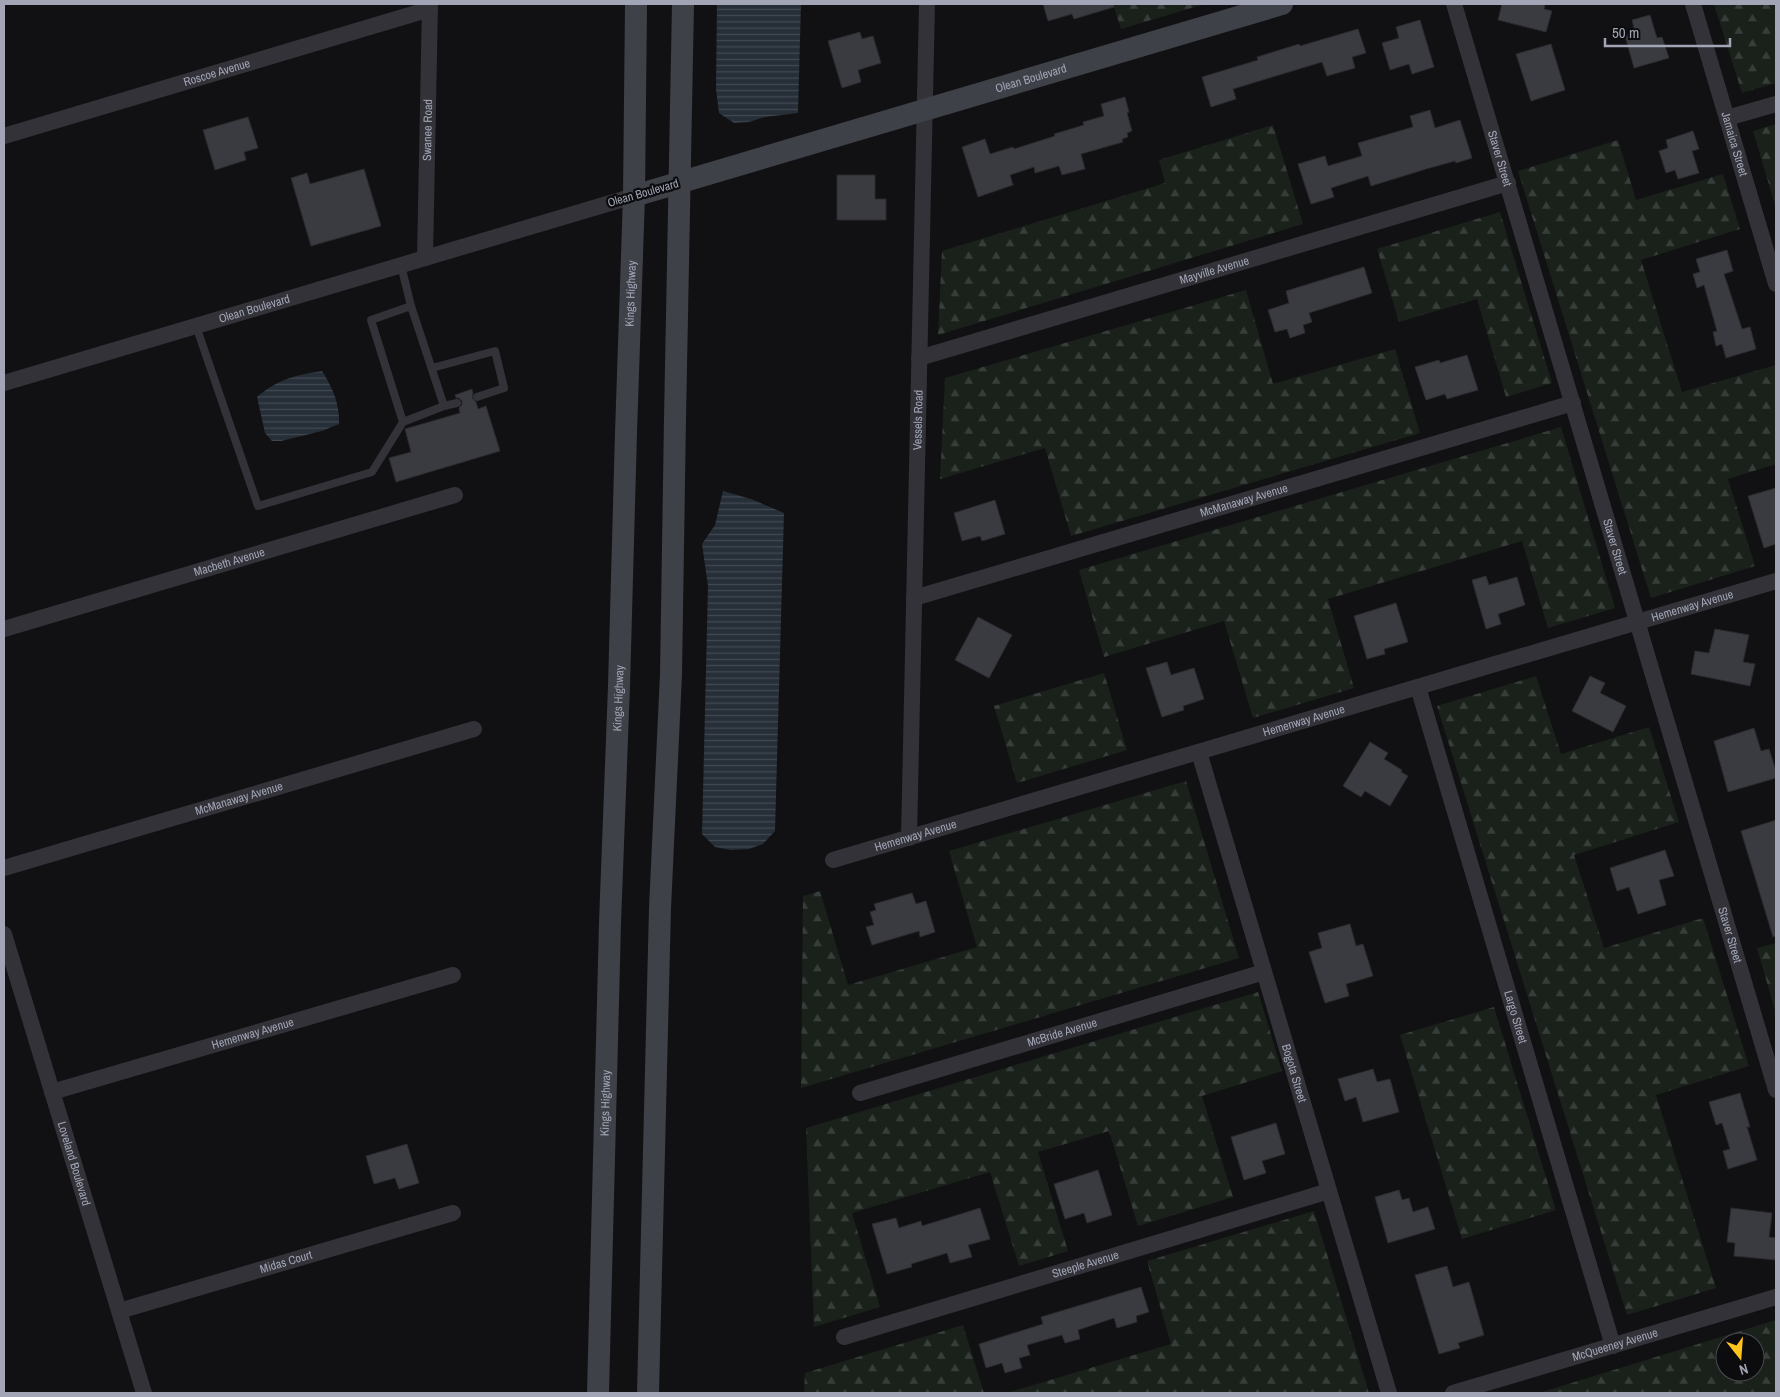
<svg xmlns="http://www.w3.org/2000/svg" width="1780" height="1397" font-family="'Archivo Narrow',sans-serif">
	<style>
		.forest { fill: url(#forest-firs); fill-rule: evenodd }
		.water { fill: url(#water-rules) }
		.building { fill: #3a3b41; stroke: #2b2b2f }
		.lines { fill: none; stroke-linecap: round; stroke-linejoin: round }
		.lane { stroke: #323238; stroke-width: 8 }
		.street { stroke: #323238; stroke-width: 16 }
		.secondary { stroke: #3f4148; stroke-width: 22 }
		.labels { text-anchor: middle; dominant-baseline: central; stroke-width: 4.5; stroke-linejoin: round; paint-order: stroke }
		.street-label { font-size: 12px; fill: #a1a5b5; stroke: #0c0c0e }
	</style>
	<defs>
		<pattern id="forest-firs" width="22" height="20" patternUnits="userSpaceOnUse" patternTransform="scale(1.25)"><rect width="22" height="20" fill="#19211a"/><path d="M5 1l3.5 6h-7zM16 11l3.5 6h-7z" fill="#373e39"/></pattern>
		<pattern id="water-rules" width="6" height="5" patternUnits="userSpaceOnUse" patternTransform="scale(1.25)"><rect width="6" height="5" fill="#262e37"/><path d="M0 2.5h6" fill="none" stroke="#424952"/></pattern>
	</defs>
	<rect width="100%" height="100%" fill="#111113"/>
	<!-- forest -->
	<path class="forest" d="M1113 4H1205L1121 29Z
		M1714 4H1776V83L1742 93Z
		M1776 124V208L1753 131Z
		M1273 125 1303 224 938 335 942 251 1165 183 1159 160Z
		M1618 140 1636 200 1723 174 1740 229 1641 260 1682 392 1776 365V464L1728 479 1755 566 1651 598 1518 171Z
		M1500 212 1552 383 1506 397 1477 299 1399 322 1377 249Z
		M1246 290 1273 384 1395 349 1420 433 1071 536 1045 448 940 479 945 378Z
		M1561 427 1615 608 1548 628 1522 541 1328 599 1354 688 1253 718 1224 621 1104 657 1079 570Z
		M1104 673 1127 750 1017 783 994 706Z
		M1536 676 1561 754 1649 727 1679 822 1574 855 1604 948 1703 918 1749 1066 1656 1095 1716 1288 1627 1315 1437 706Z
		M1186 781 1239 958 801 1088 803 896 820 891 848 985 977 947 949 851Z
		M1776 943V1014L1757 948Z
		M1258 992 1282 1071 1202 1096 1233 1197 1138 1226 1109 1131 1038 1152 1068 1251 1019 1266 990 1172 852 1213 880 1307 814 1327 806 1128Z
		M1494 1007 1556 1210 1462 1239 1400 1035Z
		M1314 1211 1369 1393H1007L1171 1344 1147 1261Z
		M1776 1320V1393H1539ZM1725 1342H1755V1372H1725Z
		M963 1325 984 1393H804L805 1373Z"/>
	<!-- water -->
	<path class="water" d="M717 4H801L798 113 765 117 749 122 734 123 719 113 716 89Z
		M322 371C333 388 340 405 339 424L322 431 281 441H272L265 433 257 397C278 379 296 375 322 371Z
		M723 491 751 499 784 513 775 831 763 844 749 849 731 850 715 847 702 834 708 586 702 544 715 525Z"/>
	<!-- building -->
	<path class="building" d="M1043 4H1114V7L1074 19 1072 14 1048 21Z
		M1502 4H1545L1544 9 1552 11 1546 32 1498 20Z
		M1650 15 1657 38 1662 37 1669 58 1634 68 1625 36 1635 32 1632 20Z
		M1420 20 1434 67 1412 74 1409 64 1390 70 1382 43 1399 38 1396 27Z
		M1358 29 1366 53 1352 57 1355 68 1327 76 1322 62 1233 89 1236 99 1211 107 1202 77 1258 60 1257 57 1299 44 1300 46Z
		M860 32 862 39 873 36 881 63 858 70 861 82 842 88 828 41Z
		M1551 44 1565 90 1531 101 1516 54Z
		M1125 97 1129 112 1127 113 1132 131 1127 133 1128 137 1122 139 1123 142 1081 154 1085 169 1062 175 1059 166 1035 173 1034 167 1010 175 1013 185 978 197 962 147 985 139 990 154 1013 147 1014 149 1055 136 1054 134 1084 125 1083 122 1104 116 1101 104Z
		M1430 110 1435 128 1460 120 1472 158 1456 163 1455 161 1426 169 1371 186 1368 176 1331 188 1334 197 1311 204 1298 164 1325 156 1328 166 1362 156 1358 143 1413 127 1410 116Z
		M248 117 258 148 244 152 246 160 215 170 203 130Z
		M1693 131 1699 149 1692 151 1699 173 1678 179 1675 170 1666 173 1659 151 1668 148 1666 140Z
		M364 169 381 226 311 246 291 178 307 173 310 184Z
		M837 175H875V199H886V220H837Z
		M1727 250 1733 271 1724 274 1742 329 1750 327 1756 349 1726 358 1722 344 1716 346 1713 332 1717 331 1704 285 1697 288 1693 274 1700 272 1696 259Z
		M1364 267 1372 293 1309 313 1312 322 1303 325 1305 333 1290 338 1287 329 1275 332 1268 310 1289 303 1286 291Z
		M1467 355 1478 390 1447 399 1445 394 1426 400 1415 367 1439 360 1440 363Z
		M472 389 473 393 472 398 476 402 478 409 486 406 500 451 396 482 389 458 411 452 405 429 460 413 459 408 462 405V401L459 398H456L455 395Z
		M1776 488V544L1764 548 1748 496Z
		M995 500 1005 534 982 541 980 536 962 541 954 513Z
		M1486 576 1489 585 1517 577 1525 605 1498 614 1501 624 1486 629 1472 580Z
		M1396 603 1408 642 1384 649 1385 654 1367 659 1354 616Z
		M978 617 1012 635 989 678 955 660Z
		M1715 629 1749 635 1743 662 1755 664 1750 686 1691 674 1695 651 1709 653Z
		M1167 662 1171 675 1194 668 1204 699 1183 706 1184 710 1162 717 1146 668Z
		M1590 676 1605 683 1600 693 1626 706 1613 732 1572 711Z
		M1754 728 1761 751 1769 749 1776 771V778L1728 792 1714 741Z
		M1370 742 1388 753 1384 759 1402 770 1401 772 1408 776 1390 806 1365 791 1361 797 1343 786Z
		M1776 820V936L1773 937 1741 831Z
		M1665 850 1674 876 1659 880 1666 905 1638 914 1629 887 1617 891 1610 868Z
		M912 893 916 904 926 901 935 932 920 937 919 931 872 945 866 927 874 925 870 912 876 910 874 904Z
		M1350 924 1356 946 1363 944 1373 976 1346 984 1349 996 1325 1003 1309 952 1322 948 1318 933Z
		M1373 1069 1377 1082 1390 1079 1399 1112 1363 1122 1356 1097 1345 1101 1338 1079Z
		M1740 1093 1750 1127H1747L1757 1160 1728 1169 1723 1151 1730 1149 1722 1123 1716 1125 1709 1102Z
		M1276 1123 1285 1154 1262 1161 1266 1173 1244 1180 1231 1137Z
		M407 1144 419 1183 399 1189 395 1178 374 1184 366 1156Z
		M1098 1170 1112 1215 1087 1223 1084 1213 1065 1219 1054 1184Z
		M1399 1190 1402 1200 1409 1198 1413 1212 1428 1207 1435 1229 1388 1243 1375 1197Z
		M980 1208 990 1239 968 1245 972 1257 950 1263 947 1253 911 1264 912 1267 887 1274 872 1224 896 1218 899 1228 921 1221 922 1226Z
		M1731 1208 1772 1213 1769 1237 1776 1238V1260L1734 1256 1735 1243 1727 1242Z
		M1447 1266 1453 1287 1469 1282 1484 1335 1458 1343 1460 1348 1439 1354 1415 1275Z
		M1141 1287 1149 1312 1136 1316 1137 1322 1117 1328 1114 1318 1078 1330 1080 1339 1065 1343 1062 1335 1027 1345 1030 1355 1019 1358 1022 1368 1005 1373 1002 1363 986 1368 979 1344 1043 1324 1041 1317Z"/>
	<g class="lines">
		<!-- lane -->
		<path class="lane" d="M196 326 258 506 372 472 403 422 371 320 411 306 401 265
			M432 368 495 351 504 388 477 397
			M444 406 457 403
			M403 422 444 406 411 306"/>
		<!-- street -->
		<g class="street">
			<path id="s1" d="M1454 4 1776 1090"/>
			<path id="s2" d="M1693 4 1776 284"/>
			<path d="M1727 118 1776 104"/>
			<path id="s3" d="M4 136 430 9"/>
			<path id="s4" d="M425 258 430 4"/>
			<path id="s5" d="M919 358 1508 183"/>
			<path id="s6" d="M4 383 634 196"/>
			<path id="s7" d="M914 598 1573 403"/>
			<path id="s8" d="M4 629 455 495"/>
			<path id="s9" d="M1418 687 1613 1346"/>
			<path id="s10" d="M1199 752 1389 1393"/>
			<path id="s11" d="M909 838 927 4"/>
			<path id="s12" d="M833 860 1776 581"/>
			<path id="s13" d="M4 868 474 729"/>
			<path id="s14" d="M4 934 144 1393"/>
			<path id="s15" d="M52 1092 453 975"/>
			<path id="s16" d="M860 1093 1264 972"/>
			<path id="s17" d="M119 1311 453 1213"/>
			<path id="s18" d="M844 1337 1329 1191"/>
			<path id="s19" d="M1453 1393 1776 1297"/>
		</g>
		<!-- secondary -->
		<g class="secondary">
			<path id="s20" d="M634 196 1282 4"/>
			<path id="s21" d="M598 1393 610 923 619 686 626 433 634 196 636 4"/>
			<path d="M648 1393 660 908 671 674 675 419 683 4"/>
		</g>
	</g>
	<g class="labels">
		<!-- street labels -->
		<g class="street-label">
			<text stroke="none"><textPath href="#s3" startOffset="222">Roscoe Avenue</textPath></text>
			<text stroke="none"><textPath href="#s20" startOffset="414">Olean Boulevard</textPath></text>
			<text stroke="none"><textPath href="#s4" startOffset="128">Swanee Road</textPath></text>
			<text stroke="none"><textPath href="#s2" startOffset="146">Jamaica Street</textPath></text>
			<text stroke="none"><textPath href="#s1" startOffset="161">Staver Street</textPath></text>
			<text transform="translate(643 193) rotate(-16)">Olean Boulevard</text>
			<text stroke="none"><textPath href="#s5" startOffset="308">Mayville Avenue</textPath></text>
			<text stroke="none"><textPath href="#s21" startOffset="1100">Kings Highway</textPath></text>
			<text stroke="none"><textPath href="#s6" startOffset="261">Olean Boulevard</textPath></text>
			<text stroke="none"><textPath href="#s11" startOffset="418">Vessels Road</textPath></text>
			<text stroke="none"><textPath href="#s7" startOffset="344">McManaway Avenue</textPath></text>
			<text stroke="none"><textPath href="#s1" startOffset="566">Staver Street</textPath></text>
			<text stroke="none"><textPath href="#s8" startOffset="235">Macbeth Avenue</textPath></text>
			<text stroke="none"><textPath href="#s12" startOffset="896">Hemenway Avenue</textPath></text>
			<text stroke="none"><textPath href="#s21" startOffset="695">Kings Highway</textPath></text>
			<text stroke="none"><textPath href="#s12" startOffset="491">Hemenway Avenue</textPath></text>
			<text stroke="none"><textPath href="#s13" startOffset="245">McManaway Avenue</textPath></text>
			<text stroke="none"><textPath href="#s12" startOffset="86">Hemenway Avenue</textPath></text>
			<text stroke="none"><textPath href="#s1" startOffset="971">Staver Street</textPath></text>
			<text stroke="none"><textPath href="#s9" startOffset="344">Largo Street</textPath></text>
			<text stroke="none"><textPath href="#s16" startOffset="211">McBride Avenue</textPath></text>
			<text stroke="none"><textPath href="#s15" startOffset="209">Hemenway Avenue</textPath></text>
			<text stroke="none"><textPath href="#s10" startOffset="335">Bogota Street</textPath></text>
			<text stroke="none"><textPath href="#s21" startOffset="290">Kings Highway</textPath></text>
			<text stroke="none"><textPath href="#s14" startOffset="240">Loveland Boulevard</textPath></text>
			<text stroke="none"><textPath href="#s17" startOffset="174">Midas Court</textPath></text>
			<text stroke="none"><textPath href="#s18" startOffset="252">Steeple Avenue</textPath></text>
			<text stroke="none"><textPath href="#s19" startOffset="169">McQueeney Avenue</textPath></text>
		</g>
	</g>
	<!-- border -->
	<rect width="1780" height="1397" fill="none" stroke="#a1a5b5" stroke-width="10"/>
	<!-- north arrow -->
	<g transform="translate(1740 1357) rotate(163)"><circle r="24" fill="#0c0c0e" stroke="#484951"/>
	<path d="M0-4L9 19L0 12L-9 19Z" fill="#ffc51d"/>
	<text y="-8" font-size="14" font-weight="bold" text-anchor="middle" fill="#a1a5b5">N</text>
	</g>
	<!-- scale -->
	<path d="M1605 38v8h125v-8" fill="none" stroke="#a1a5b5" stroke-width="2.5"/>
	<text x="1612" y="38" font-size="15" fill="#a1a5b5" stroke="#0c0c0e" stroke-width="4" paint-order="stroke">50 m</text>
</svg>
